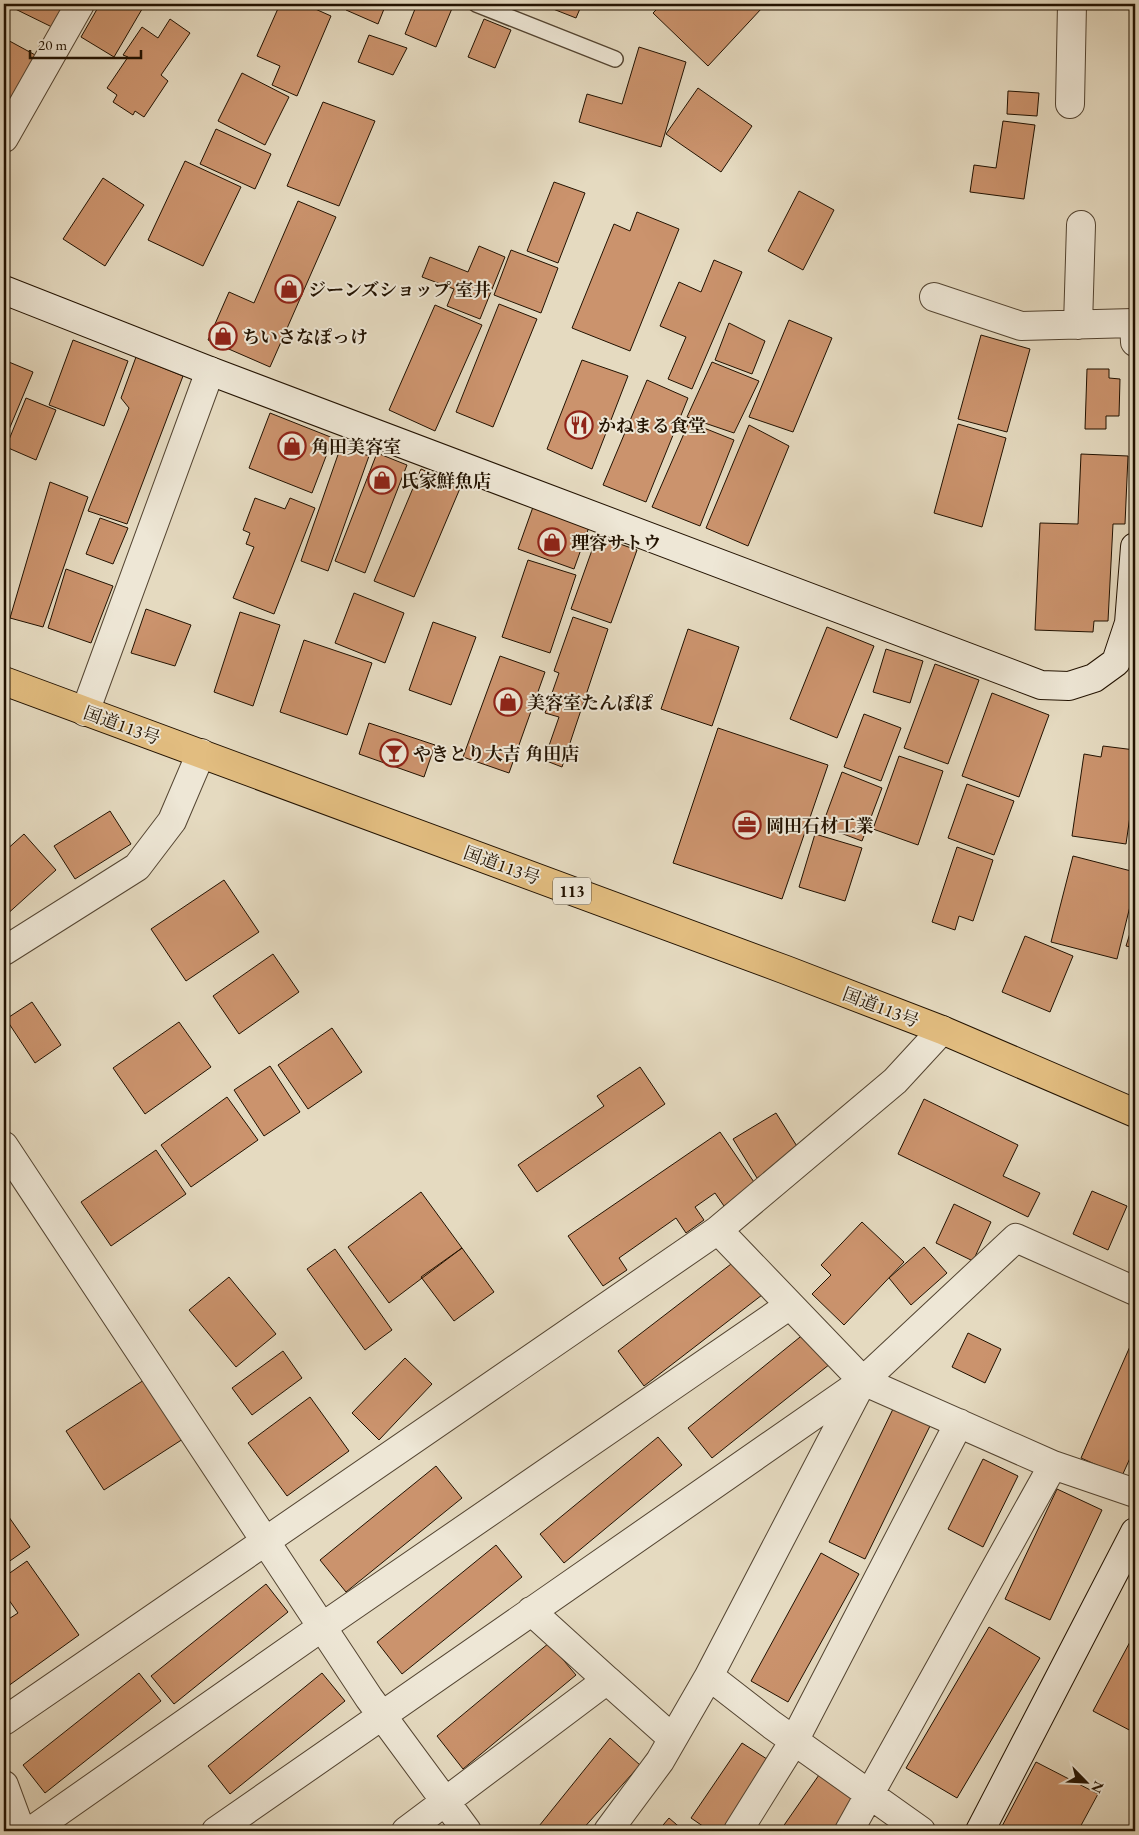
<svg xmlns="http://www.w3.org/2000/svg" width="1139" height="1835" font-family="'EB Garamond','Noto Serif JP',serif">
	<style>
		.building { fill: #cb936d; stroke: #221201 }
		.lines { fill: none; stroke-linecap: round; stroke-linejoin: round }
		.lane-casing { stroke: #534431; stroke-width: 18 }
		.street-casing { stroke: #534431; stroke-width: 30 }
		.secondary-casing { stroke: #221201; stroke-width: 30 }
		.highway-casing { stroke: #221201; stroke-width: 30 }
		.lane { stroke: #eee7d6; stroke-width: 15 }
		.street { stroke: #eee7d6; stroke-width: 28 }
		.secondary { stroke: #eee7d6; stroke-width: 28 }
		.highway { stroke: #e2bd80; stroke-width: 28 }
		.labels { text-anchor: middle; dominant-baseline: central; stroke-width: 4; stroke-linejoin: round; paint-order: stroke }
		.shield { fill: #eee7d6; stroke: #5f5241; stroke-width: 1 }
		.shield-label { font-size: 16px; font-weight: bold; fill: #221201 }
		.poi-label { font-size: 18px; font-weight: bold; fill: #221201; stroke: #eee7d6; text-anchor: start }
		.street-label { font-size: 18px; fill: #221201; stroke: #eee7d6 }
	</style>
	<rect width="100%" height="100%" fill="#e5dac0"/>
	<filter id="stains"><feTurbulence type="fractalNoise" baseFrequency=".004" numOctaves="4"/><feColorMatrix values="0 0 0 0 .2 0 0 0 0 .09 0 0 0 0 .02 0 0 0 .5 -.17"/></filter>
	<radialGradient id="worn" r=".72"><stop offset=".6" stop-color="#630" stop-opacity="0"/><stop offset="1" stop-color="#630" stop-opacity=".3"/></radialGradient>
	<!-- building -->
	<path class="building" d="M5 4H66L54 28Z
		M100 4H145L114 57 81 37Z
		M280 4H304L331 16 297 96 272 85 280 66 257 56Z
		M349 4H386L378 24 346 10Z
		M417 4H447L453 6 436 47 405 34Z
		M549 4H582L576 18 548 7Z
		M662 4H757L762 8 708 66 653 13Z
		M170 19 190 33 161 75 168 81 144 117 135 111 133 115 113 102 117 95 107 88 128 57 123 55 142 27 158 38Z
		M484 19 511 30 495 68 468 57Z
		M369 35 407 48 393 75 358 62Z
		M4 38 37 56 13 99 4 93Z
		M639 47 686 62 661 147 579 122 587 94 622 104Z
		M242 73 289 97 265 145 218 121Z
		M698 88 752 126 721 172 666 134Z
		M1008 91 1039 93 1037 116 1007 114Z
		M323 102 375 121 339 206 287 186Z
		M1003 121 1035 125 1024 199 970 192 974 165 996 168Z
		M216 129 271 154 255 189 200 164Z
		M185 161 241 187 203 266 148 240Z
		M103 178 144 205 105 266 63 239Z
		M554 182 585 193 558 263 527 251Z
		M799 191 834 210 803 270 768 251Z
		M298 201 336 217 270 367 208 340 229 292 254 303Z
		M637 212 679 229 630 351 572 328 614 224 630 231Z
		M479 246 505 257 480 319 447 306 454 289 422 277 430 257 468 272Z
		M511 250 558 268 541 313 494 295Z
		M714 260 742 272 692 389 668 379 686 337 660 326 679 282 701 292Z
		M499 304 537 319 493 427 456 412Z
		M435 305 482 325 435 431 389 410Z
		M789 320 832 338 793 432 749 417Z
		M729 323 765 341 752 374 715 360Z
		M981 335 1030 349 1007 432 958 419Z
		M73 340 128 361 104 426 49 405Z
		M136 357 183 376 127 524 88 511 129 408 121 398Z
		M4 360 33 372 8 432 4 430Z
		M582 360 628 376 592 469 547 449Z
		M712 362 759 381 734 433 687 417Z
		M1087 369H1109V378L1120 379 1119 416H1106V429H1085Z
		M647 380 688 398 646 502 603 485Z
		M26 398 56 410 36 460 6 447Z
		M270 413 333 438 312 493 249 468Z
		M689 422 734 440 700 526 652 507Z
		M958 424 1006 438 982 527 934 513Z
		M749 425 789 446 748 546 706 528Z
		M341 446 369 456 328 571 301 561Z
		M377 453 407 465 365 573 335 561Z
		M1081 454 1128 456 1125 524H1113L1108 621H1094L1093 632 1035 630 1040 523 1078 524Z
		M421 469 461 486 414 597 374 581Z
		M50 482 88 497 43 627 10 618Z
		M255 498 285 509 290 498 315 508 274 614 233 598 254 547 246 544 250 533 243 530Z
		M533 507 589 527 574 569 518 549Z
		M100 518 128 528 113 564 86 554Z
		M597 536 637 550 611 623 571 609Z
		M528 560 576 575 550 653 502 637Z
		M66 569 113 586 91 643 48 628Z
		M354 593 404 613 385 663 335 643Z
		M146 609 191 625 175 666 131 653Z
		M240 612 280 625 253 706 214 692Z
		M573 617 608 629 562 767 544 760 559 717 545 713 559 673 554 671Z
		M433 622 476 637 451 705 409 690Z
		M827 627 874 646 837 738 790 719Z
		M688 629 739 647 712 726 661 709Z
		M304 640 372 663 347 735 280 712Z
		M886 649 923 661 910 703 873 692Z
		M500 656 545 672 509 773 463 757Z
		M935 664 979 680 948 764 904 748Z
		M992 693 1049 715 1019 797 962 776Z
		M864 714 901 728 881 781 844 767Z
		M369 723 435 745 424 777 359 754Z
		M718 728 828 765 782 899 673 863Z
		M1103 746 1135 750V781L1126 844 1072 836 1084 754 1101 757Z
		M899 756 943 771 918 845 873 829Z
		M842 772 882 788 862 841 822 826Z
		M967 784 1014 801 994 855 948 838Z
		M110 811 131 844 75 879 54 846Z
		M24 834 56 870 4 917V852Z
		M815 834 862 848 845 901 799 887Z
		M957 847 993 860 973 921 959 916 955 930 932 922Z
		M1073 856 1135 872V886L1117 959 1051 942Z
		M224 880 259 932 186 981 151 929Z
		M1135 917V948L1126 946Z
		M1025 936 1073 956 1050 1012 1002 992Z
		M273 954 299 992 239 1034 213 996Z
		M32 1002 61 1045 35 1063 6 1019Z
		M179 1022 211 1067 145 1114 113 1068Z
		M332 1028 362 1072 308 1109 278 1065Z
		M270 1066 300 1112 264 1136 234 1090Z
		M640 1067 665 1104 537 1192 518 1165 604 1106 597 1096Z
		M227 1097 258 1140 191 1187 161 1145Z
		M924 1099 1018 1145 1003 1176 1040 1193 1028 1217 898 1154Z
		M776 1113 800 1151 757 1178 733 1139Z
		M720 1132 756 1185 724 1206 715 1193 695 1207 704 1220 686 1233 676 1218 619 1258 627 1270 603 1286 568 1236Z
		M156 1150 186 1194 111 1246 81 1202Z
		M1092 1191 1127 1206 1108 1250 1073 1234Z
		M421 1192 462 1248 389 1303 348 1247Z
		M954 1204 991 1222 973 1261 936 1243Z
		M862 1222 904 1262 844 1325 812 1294 831 1275 821 1265Z
		M924 1247 947 1273 911 1305 889 1278Z
		M462 1248 494 1292 454 1321 421 1277Z
		M335 1249 392 1330 365 1350 307 1269Z
		M735 1261 762 1295 644 1386 618 1351Z
		M229 1277 276 1334 236 1367 189 1310Z
		M805 1333 830 1364 712 1458 688 1428Z
		M968 1333 1001 1349 985 1383 952 1367Z
		M1135 1335V1447L1122 1476 1081 1458Z
		M283 1351 302 1378 252 1415 232 1388Z
		M405 1358 432 1384 379 1440 352 1413Z
		M144 1380 183 1439 104 1490 66 1431Z
		M310 1397 349 1451 287 1496 248 1443Z
		M893 1409 930 1426 865 1559 829 1542Z
		M658 1437 682 1465 564 1563 540 1534Z
		M983 1459 1018 1476 983 1547 948 1529Z
		M436 1466 462 1498 346 1592 320 1560Z
		M1057 1489 1102 1510 1050 1620 1005 1599Z
		M4 1510 30 1547 4 1565Z
		M496 1545 522 1577 402 1674 377 1642Z
		M821 1553 859 1574 788 1702 751 1681Z
		M27 1561 79 1635 4 1689V1622L18 1613 4 1593V1577Z
		M266 1584 288 1612 174 1704 151 1676Z
		M989 1627 1040 1658 957 1798 906 1768Z
		M1131 1640 1135 1642V1733L1093 1711Z
		M549 1643 576 1675 463 1769 437 1736Z
		M139 1673 161 1701 45 1793 23 1765Z
		M322 1673 345 1701 230 1794 208 1766Z
		M610 1738 640 1765 581 1831H535Z
		M742 1743 770 1761 723 1831H710L691 1818Z
		M1036 1762 1098 1794 1078 1831 1000 1830Z
		M819 1775 855 1799 833 1831H780Z
		M669 1818 684 1831H658Z"/>
	<g class="lines">
		<!-- lane casing -->
		<g class="lane-casing">
			<path id="lane" d="M476 4 615 59"/>
		</g>
		<!-- street casing -->
		<g class="street-casing">
			<path id="street" d="M1070 104 1072 4
				M4 138 80 4
				M934 297 1021 326 1134 323 1135 342
				M1078 325 1081 225
				M85 712 210 371
				M4 951 137 867 172 821 201 753
				M4 1146 369 1698 467 1831
				M718 1230 863 1381 1053 1465 1135 1493
				M531 1611 607 1680
				M709 1676 861 1384
				M4 1721 718 1230 895 1081 942 1030
				M4 1785 21 1831
				M31 1831 322 1627 790 1305
				M216 1831 863 1381 1016 1238 1135 1291
				M406 1831 607 1680 672 1738
				M608 1831 660 1761 709 1676 772 1725 921 1831
				M738 1831 794 1741 959 1423
				M849 1831 1053 1465"/>
		</g>
		<!-- secondary casing -->
		<g class="secondary-casing">
			<path id="secondary" d="M4 290 210 371 1041 685 1069 686 1094 678 1116 662 1129 623 1135 547
				M980 1831 1135 1532"/>
		</g>
		<!-- highway casing -->
		<g class="highway-casing">
			<path id="highway" d="M4 681 786 970 942 1030 1135 1113"/>
		</g>
		<!-- lane -->
		<use href="#lane" class="lane"/>
		<!-- street -->
		<use href="#street" class="street"/>
		<!-- secondary -->
		<use href="#secondary" class="secondary"/>
		<!-- highway -->
		<use href="#highway" class="highway"/>
	</g>
	<!-- icons -->
	<defs>
		<g id="shop-ring" transform="scale(1.4375)"><circle r="9.5" fill="#eee7d6" stroke="#8f2418" stroke-width="1.5"/><path d="M-5-2.5h2.3a2.7 3.5 0 0 1 5.4 0H5L5.5 6h-11ZM-1.5-2.5h3a1.5 2.3 0 0 0-3 0Z" fill="#8f2418"/></g>
		<g id="restaurant-ring" transform="scale(1.4375)"><circle r="9.5" fill="#eee7d6" stroke="#8f2418" stroke-width="1.5"/><path d="M-5-6h1v4h1v-4h1v4h1v-4h1v5L-1.5 .5V6h-2V.5L-5-1ZM5-6V6H3V1.5H1.5Q1.5-4 5-6Z" fill="#8f2418"/></g>
		<g id="bar-ring" transform="scale(1.4375)"><circle r="9.5" fill="#eee7d6" stroke="#8f2418" stroke-width="1.5"/><path d="M-6-5H6L.8 .8V4.5H3.5V6h-7V4.5H-.8V.8Z" fill="#8f2418"/></g>
		<g id="office-ring" transform="scale(1.4375)"><circle r="9.5" fill="#eee7d6" stroke="#8f2418" stroke-width="1.5"/><path d="M-6-3h4V-5.5h4V-3h4V5H-6ZM-1-4.5V-3h2v-1.5ZM-6 0V1H6V0Z" fill="#8f2418"/></g>
	</defs>
	<g fill-rule="evenodd">
		<use href="#shop-ring" x="289" y="289"/>
		<use href="#shop-ring" x="223" y="336"/>
		<use href="#restaurant-ring" x="579" y="425"/>
		<use href="#shop-ring" x="292" y="446"/>
		<use href="#shop-ring" x="382" y="480"/>
		<use href="#shop-ring" x="552" y="542"/>
		<use href="#shop-ring" x="508" y="702"/>
		<use href="#bar-ring" x="394" y="753"/>
		<use href="#office-ring" x="747" y="825"/>
	</g>
	<g class="labels">
		<!-- shield labels -->
		<rect class="shield" x="553" y="877.5" width="38" height="27" rx="4"/>
		<g class="shield-label">
			<text x="572" y="891">113</text>
		</g>
		<!-- poi labels -->
		<g class="poi-label">
			<text x="308" y="289">ジーンズショップ 室井</text>
			<text x="242" y="336">ちいさなぽっけ</text>
			<text x="598" y="425">かねまる食堂</text>
			<text x="311" y="446">角田美容室</text>
			<text x="401" y="480">氏家鮮魚店</text>
			<text x="571" y="542">理容サトウ</text>
			<text x="527" y="702">美容室たんぽぽ</text>
			<text x="413" y="753">やきとり大吉 角田店</text>
			<text x="766" y="825">岡田石材工業</text>
		</g>
		<!-- street labels -->
		<g class="street-label">
			<text transform="translate(122 725) rotate(20)">国道113号</text>
			<text transform="translate(502 865) rotate(20)">国道113号</text>
			<text transform="translate(881 1007) rotate(21)">国道113号</text>
		</g>
	</g>
	<!-- margin -->
	<rect width="1139" height="1835" fill="none" stroke="#e5dac0" stroke-width="20"/>
	<rect x="5" y="5" width="1129" height="1825" fill="none" stroke="#221201" stroke-width="2.5"/>
	<rect x="10" y="10" width="1119" height="1815" fill="none" stroke="#221201"/>
	<!-- north arrow -->
	<g transform="translate(1086 1782) rotate(114)" stroke="#eee7d6" stroke-width="4" paint-order="stroke">
	<path d="M0-4L9 19L0 12L-9 19Z" fill="#221201"/>
	<text y="-8" font-size="14" font-weight="bold" text-anchor="middle" fill="#221201">N</text>
	</g>
	<!-- scale -->
	<path d="M30 50v8h111v-8" fill="none" stroke="#221201" stroke-width="2.5"/>
	<text x="38" y="50" font-size="15" fill="#221201" stroke="#eee7d6" stroke-width="4" paint-order="stroke">20 m</text>
	<rect width="100%" height="100%" filter="url(#stains)"/>
	<rect width="100%" height="100%" fill="url(#worn)"/>
</svg>
